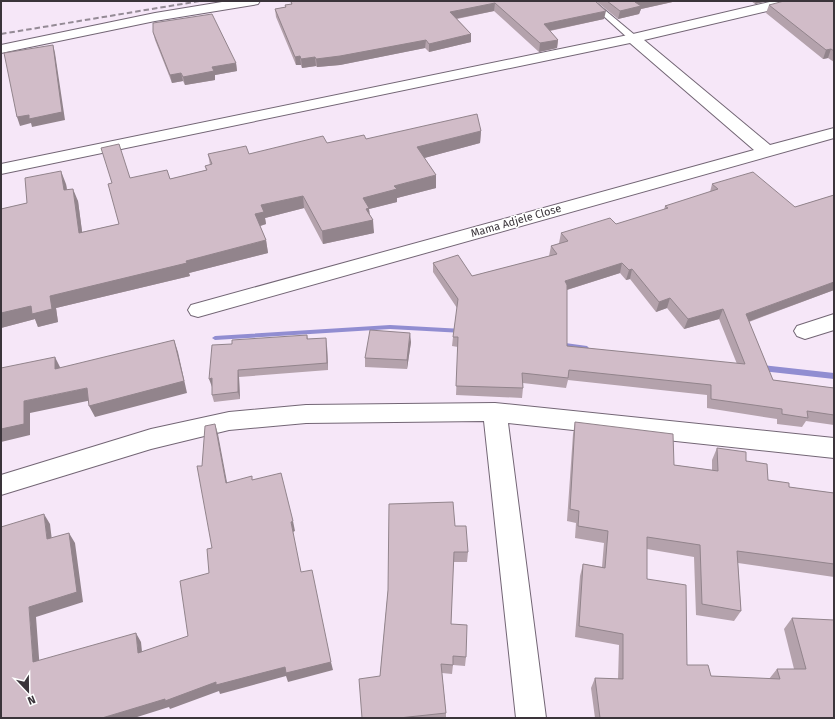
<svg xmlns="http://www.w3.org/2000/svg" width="835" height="719" font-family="'Fira Sans',sans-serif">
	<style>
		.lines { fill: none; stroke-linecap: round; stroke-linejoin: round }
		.stream { fill: #918dd1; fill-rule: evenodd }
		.service-casing { stroke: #736675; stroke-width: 2 }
		.minor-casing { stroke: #736675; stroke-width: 2 }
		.service { fill: #fff; fill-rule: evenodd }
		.minor { fill: #fff; fill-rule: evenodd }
		.rail { stroke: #948a95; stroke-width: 2; stroke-dasharray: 5.5 3; stroke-linecap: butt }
		.wall { fill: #b4a2ac; fill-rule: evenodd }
		.shaded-wall { fill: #92848c }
		.building { fill: #d1bcc8; stroke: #92848c; fill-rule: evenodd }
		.labels { text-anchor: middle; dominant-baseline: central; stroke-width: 3; stroke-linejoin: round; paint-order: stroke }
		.street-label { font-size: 11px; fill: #3a343a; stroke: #fff }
	</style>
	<rect width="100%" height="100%" fill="#f6e7f8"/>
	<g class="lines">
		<!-- stream -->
		<path class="stream" d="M390 325 463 329 466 331 463 333 390 329 215 340 212 338 215 336Z
			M558 342 587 346 590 349 587 352 556 347 555 345Z
			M761 365 834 373V379L761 371 759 370 757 368 759 366Z"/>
		<!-- service casing -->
		<g class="service-casing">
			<path id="service" d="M587 1H594L636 36V40H630Z"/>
		</g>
		<!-- minor casing -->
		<g class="minor-casing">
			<path id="minor" d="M228 1H260L258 4 253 5 155 21 1 53V45L155 13Z
				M774 1H799L797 4 644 40 770 145 834 128V138L198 317 191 315 188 310 191 305 754 150 630 43 1 174V164L633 34Z
				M834 314V330L805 339 797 336 794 331 797 326Z
				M495 403 834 438V458L508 423 546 718H516L484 421 306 423 229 430 151 449 1 495V475L151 429 229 412 306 405Z"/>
		</g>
		<!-- service -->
		<use href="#service" class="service"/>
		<!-- minor -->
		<use href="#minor" class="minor"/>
		<!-- rail -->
		<path class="rail" d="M1 34 200 1"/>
	</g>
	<!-- wall -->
	<path class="wall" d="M595 1 604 19 550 31 558 40 557 48 539 52 494 11 457 19 471 34V42L429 52 425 48 340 65 317 67 316 66 302 68 301 65H296L276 17 275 9 285 7V5L291 4V2Z
		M596 1H677L641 9 639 14 618 19Z
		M751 1H768L755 4Z
		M834 1V62L828 58 823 59 766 13 769 5Z
		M153 32 236 63 237 71 215 75V80L185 85 183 81 172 83 155 40Z
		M481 131 480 143 424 158 436 188 397 198V202L369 209 370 215 374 233 323 244 304 208 265 218 266 224 260 226 266 240 268 253 189 273 190 276 56 308 58 322 38 327 35 319 1 328V209L27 203 66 184 67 190 78 201 82 232 119 224 130 178 170 179 206 170 205 166 210 165 208 154H249L327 143Z
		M712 184 795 207 834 195V290L749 322 773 380 834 388V425L806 421 802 427 777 424V419L707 408V395L568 380 566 388 523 383V388L522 398 456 395 458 347 452 346 453 337 457 308 433 272V263L472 276 549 256 551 246 560 243H559L561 233 616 224 664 210 665 206 710 192ZM620 273 626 280 630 279 656 312 667 308 684 329 719 319 737 364 567 346V290Z
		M307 335 308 339 327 346 328 370 239 377 240 399 214 402 212 395V387L232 344Z
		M411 342 407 369 365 367V358Z
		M575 422 674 465 712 470V460L717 448 746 461 768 480 789 487 834 493V577L738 563 741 611 734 621 696 615 694 557 647 549V579L687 665 711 676 769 679 777 669H794L784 629 792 618 834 718H595L591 688 595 678 618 679 619 645 575 637 580 576 583 564 602 567 604 543 575 538 576 523 567 521 573 434Z
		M455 526 468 552 467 562H453L451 624 466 657 465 666 453 665 452 674 442 673 446 713V718H362L380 676 388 590Z"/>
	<!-- shaded-wall -->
	<path class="shaded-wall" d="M640 1H677L641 9 639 14 618 19 620 11 635 2Z
		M756 1H768L755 4Z
		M495 3 494 11 449 20 450 12Z
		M606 11 604 19 543 32 544 24Z
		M471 34V42L429 52V44Z
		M426 40 425 48 340 65 317 67 316 59Z
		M558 40 557 48 539 52 540 43Z
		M53 45 55 53 65 120 32 127 31 123 20 126 17 117Z
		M831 49 828 58 823 59 826 50Z
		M300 56 301 65H296L295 57Z
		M315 57 316 66 302 68 301 59Z
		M236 63 237 71 215 75V80L185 85 183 77 212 67Z
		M181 73 183 81 172 83 170 75Z
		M481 131 480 143 417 160V147Z
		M61 171 66 184 69 203 64 190Z
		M436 175V188L397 198V202L369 209 370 220H373L374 233 323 244 322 231 363 198 394 186Z
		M73 189 78 201 84 246 79 233Z
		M303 196 304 208 265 218 266 224 257 227 255 214 261 205Z
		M266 240 268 253 189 273 190 276 56 308 58 322 38 327 35 319 1 328V313L50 296Z
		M622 263 620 273 563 291 565 281Z
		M632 269 630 279 626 280 629 270Z
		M834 282V290L742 324 746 314Z
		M670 298 667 308 656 312 659 302Z
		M723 309 719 319 684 329 688 319Z
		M410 333 411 342 407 369V360Z
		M326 338 327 346 328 370 327 363Z
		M174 340 178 352 187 393 95 417 89 406Z
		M55 357 61 369H55Z
		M238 370 239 377 240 399 238 392Z
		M212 378 214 386 212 387 209 379Z
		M87 388 92 400 30 413V435L1 442V429L24 401Z
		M215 424 218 434 229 493 226 483Z
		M44 514 50 524 53 549 47 539Z
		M293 521 295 531 293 532 291 522Z
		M69 533 75 543 83 602 36 617 40 671 33 662 29 607Z
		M136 633 141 642 143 661 138 653Z
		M331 662 333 670 288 682 286 676 220 694 219 691 170 709 169 707 134 718H102L216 682 285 667Z"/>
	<!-- building -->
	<path class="building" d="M294 1H595L606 11 544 24 558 40 540 43 495 3 450 12 471 34 429 44 426 40 340 56 316 59 315 57 301 59 300 56 295 57 275 9 286 7 285 5 292 4 291 2Z
		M607 1H640L635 2 641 6 620 11Z
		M784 1H834V51L831 49 826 50 769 5Z
		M212 14 236 63 212 67 214 71 183 77 181 73 170 75 153 32V23Z
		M53 45 62 112 29 119V115L17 117 4 53Z
		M477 114 481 131 417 147 436 175 394 186 397 189 363 198 369 208 366 209 373 220 322 231 303 196 261 205 264 212 255 214 266 240 186 261 187 263 50 296 52 309 32 314 31 306 1 313V209L27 203 25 178 61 171 64 190 73 189 79 233 119 224 108 184 112 183 101 148 119 144 130 178 167 170 170 179 207 170 205 166 212 164 208 154 246 146 249 154 323 136 327 143 364 135 366 139Z
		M753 172 795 207 834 195V282L746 314 773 380 834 388V415L807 411 808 418 782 414V409L711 399V385L569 370 568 378 522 373 523 388 456 386 458 337H453L458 299 433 263 458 255 472 276 557 254 551 246 568 241 561 233 610 218 616 224 668 208 665 206 718 189 712 184ZM622 263 629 270 632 269 659 302 670 298 688 319 723 309 745 364 567 346V285L565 281Z
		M370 330 410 333 407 360 365 358Z
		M307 335V339L326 338 327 363 238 370V392L212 395V378L209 379 212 345 232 344V340Z
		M174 340 184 381 89 406 87 388 24 401V424L1 429V368L55 357V369Z
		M575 422 673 434 674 465 718 471 717 448 746 452V461L767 464 768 480 789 483V487L834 493V564L737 551 741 611 702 604 700 545 647 537V579L686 585 687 665H708L711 676 780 679 777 669H806L792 618 834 620V718H600L595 678 623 679V634L579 626 583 564 605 568 608 531 578 526 579 511 570 509Z
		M215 424 226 483 252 476V480L281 473 293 521 291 522 301 572 312 570 331 662 286 673 285 667 216 685V682L165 701V699L102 718H1V527L44 514 47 539 69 533 77 592 29 607 33 662 136 633 138 653 188 636 180 581 209 573 207 549 212 548 197 466H202L205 426Z
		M453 502 455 526H466L468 552H454L451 624 467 625 466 657 453 656V665L441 664 446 713 399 718H362L359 679 380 676 388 590 389 504Z"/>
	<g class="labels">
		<!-- street labels -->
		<g class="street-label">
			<text transform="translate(516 221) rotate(-16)">Mama Adjele Close</text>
		</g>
	</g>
	<!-- border -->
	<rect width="835" height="719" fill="none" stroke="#3a343a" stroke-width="4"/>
	<!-- north arrow -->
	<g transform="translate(28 691) rotate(158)" stroke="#ffffff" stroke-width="3" paint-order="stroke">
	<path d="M0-3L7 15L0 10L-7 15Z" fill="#3a343a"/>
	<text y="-6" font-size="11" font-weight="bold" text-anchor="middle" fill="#3a343a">N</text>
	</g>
</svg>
